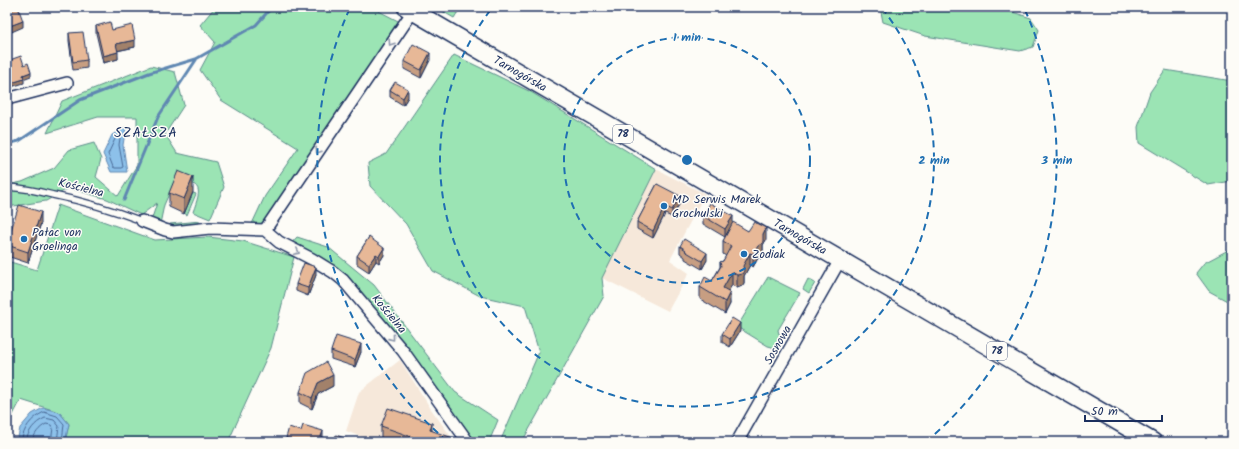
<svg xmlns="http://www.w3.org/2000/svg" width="1239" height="449" font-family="Kalam,sans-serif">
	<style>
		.built { fill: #f6e8da }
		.green { fill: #9be4b4; stroke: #5b8a89 }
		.water { fill: #8dc1ea; stroke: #5f87b2 }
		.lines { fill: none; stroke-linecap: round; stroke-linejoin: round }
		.shore { stroke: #496996; stroke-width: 1 }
		.stream { stroke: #5f87b2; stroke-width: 3 }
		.lane-casing { stroke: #1b2f5e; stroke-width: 8 }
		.street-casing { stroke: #1b2f5e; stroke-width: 14 }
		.primary-casing { stroke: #1b2f5e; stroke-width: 20 }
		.lane { stroke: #fdfcf7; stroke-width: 5.5 }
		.street { stroke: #fdfcf7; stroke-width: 11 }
		.primary { stroke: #fdfcf7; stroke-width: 17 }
		.wall { fill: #c79e82; stroke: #1b2f5e }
		.shaded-wall { fill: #a2816a; stroke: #1b2f5e }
		.building { fill: #e7b897; stroke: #1b2f5e }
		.oneway { stroke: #8c96aa }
		.ring { fill: none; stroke: #1f6fb2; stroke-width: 2; stroke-dasharray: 7 5 }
		.poi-dot { fill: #1f6fb2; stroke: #fdfcf7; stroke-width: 1.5 }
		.labels { text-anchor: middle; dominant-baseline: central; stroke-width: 3; stroke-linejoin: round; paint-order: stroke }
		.shield { fill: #fdfcf7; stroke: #5f6c8c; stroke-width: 1 }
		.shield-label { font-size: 11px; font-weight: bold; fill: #1b2f5e }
		.street-label { font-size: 12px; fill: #1b2f5e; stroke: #fdfcf7 }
		.poi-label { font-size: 12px; fill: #1b2f5e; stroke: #fdfcf7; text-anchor: start }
		.quarter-label { font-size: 14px; letter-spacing: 1px; fill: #1b2f5e; stroke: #fdfcf7 }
		.centre { fill: #1f6fb2; stroke: #fdfcf7; stroke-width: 2 }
		.ring-label { font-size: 12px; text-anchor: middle; font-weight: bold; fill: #1f6fb2; stroke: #fdfcf7; stroke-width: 3; stroke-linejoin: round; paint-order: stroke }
	</style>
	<rect width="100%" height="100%" fill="#fdfcf7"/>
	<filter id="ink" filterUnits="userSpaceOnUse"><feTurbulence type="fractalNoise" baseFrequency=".025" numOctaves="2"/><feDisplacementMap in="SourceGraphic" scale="8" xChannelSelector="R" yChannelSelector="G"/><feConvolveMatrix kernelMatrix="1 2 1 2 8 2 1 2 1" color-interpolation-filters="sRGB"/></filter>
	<g filter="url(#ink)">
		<!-- built -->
		<path class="built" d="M656 169 705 194 670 260 689 273 668 311 602 278Z
			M400 360 431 409 455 442H374L346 431 359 392Z"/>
		<!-- green -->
		<path class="green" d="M215 7H371L400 22 264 227 251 226 265 196 298 148 221 100 200 70 215 42 200 25Z
			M435 7H461L454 18Z
			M880 7H997L1031 18 1039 30 1033 47 1020 51 925 36 883 22Z
			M454 55 531 92 656 169 602 278 604 296 522 442H500L539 352 525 306 480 296 433 271 406 224 370 186 368 163 386 154Z
			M151 66 175 72 184 105 165 134 177 153 216 162 224 187 210 219 193 212C202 187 202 185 176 178L164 205 160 224 151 221 157 203 141 215 107 199 69 188 46 201 7 207V185L22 182 54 168 69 150 94 143 101 159 96 177 118 196 137 165V117H98L47 133 62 101Z
			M1165 70 1232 81V181L1208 185 1139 143 1138 127 1150 92Z
			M193 193 196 194 187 215 184 213Z
			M58 205 155 240 208 237 243 241 294 257 271 348 228 442H65L69 424 59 412 21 400 7 426V261L37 270Z
			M200 221V225L170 228V224Z
			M297 237 328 247 374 285 455 392 498 420 489 442H468L343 280 288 247Z
			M1232 248V305L1229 302 1209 291 1196 273 1204 263Z
			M768 277 800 293 778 330 779 334 783 337 776 349 772 347 768 346 737 327Z
			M808 279 815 283 809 293 803 289Z"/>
		<!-- water -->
		<path class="water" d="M126 127 123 145 127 172H111L103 154 112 135Z
			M43 408 59 412 69 424 65 442H17L20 428 32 414Z"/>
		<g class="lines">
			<!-- shore -->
			<path class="shore" d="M118 137 120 138 119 145 123 167 121 168H115L113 167 108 154 115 139Z
				M21 442C24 428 30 419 44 412L57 416 64 424 62 442
				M26 442C28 431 34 423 45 418L54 420 59 426 57 442
				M32 442C34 434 39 428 46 424L51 425 53 428 51 442"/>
			<!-- stream -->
			<path class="stream" d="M7 144 19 141 80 100 149 73 196 59 256 25 272 7
				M124 200 158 117 196 60"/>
			<!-- lane casing -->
			<g class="lane-casing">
				<path id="lane" d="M7 187C23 188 38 191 53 195 83 201 113 210 142 221"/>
			</g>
			<!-- street casing -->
			<g class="street-casing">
				<path id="street" d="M7 99 67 83
					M142 221 165 230 173 232 210 228 265 230 279 242 312 259 333 272 343 280 403 351 468 442
					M265 230 413 11
					M737 442 840 260"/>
			</g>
			<!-- primary casing -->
			<g class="primary-casing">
				<path id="primary" d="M406 7 1153 442"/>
			</g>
			<!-- lane -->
			<use href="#lane" class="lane"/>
			<!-- street -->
			<use href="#street" class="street"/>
			<!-- primary -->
			<use href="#primary" class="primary"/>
		</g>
		<!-- wall -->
		<path class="wall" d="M96 26 112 30 135 47 117 51 118 59 103 63 96 33Z
			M69 33 87 60V68L73 70 69 41Z
			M430 60 421 78 404 69V61Z
			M390 90 408 97 403 105 390 97Z
			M657 184 680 203 672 217 665 214 653 238 637 229V222Z
			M193 192 184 214 169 207V193Z
			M703 216 733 224 766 240 763 245V255L758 258 753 267 750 265 744 276V283L742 286 737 288 732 285 728 291 730 304 725 314 700 299V287L712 281 720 267V262L723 261 726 256 723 254V241L731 227 725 237 703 224Z
			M41 223 28 263 7 256V243Z
			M369 237 384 255 379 263 376 261 369 272 357 264V256Z
			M680 246 707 260 702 269 685 259V257L680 253Z
			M316 275 308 296 296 291V284Z
			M740 331 730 347 722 342V334Z
			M331 351 361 352 355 367 331 359Z
			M333 386 318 394 312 409 300 403V392Z
			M381 426 432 431 453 442H392L381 438Z
			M286 438H323L321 442H286Z"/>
		<!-- shaded-wall -->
		<path class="shaded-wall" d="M23 21V27L7 34V27Z
			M135 40V47L116 51V44Z
			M118 52V59L103 63V56Z
			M430 53V60L421 78V70Z
			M31 72V76L23 79V75Z
			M24 79V83L8 88V84Z
			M408 89V97L403 105V98Z
			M193 177V192L184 214V199Z
			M680 196V203L672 217V210Z
			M665 206V214L653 238V231Z
			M41 212V223L28 263V252Z
			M733 216V224L725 237V229Z
			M766 228V240L763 245V255L758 258 753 267V254Z
			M384 248V255L379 263V256Z
			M707 253V260L702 269V261Z
			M750 253V265L744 276V283L742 286 737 288V275Z
			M376 254V261L369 272V264Z
			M316 267V275L308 296V288Z
			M732 272V285L723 300V288Z
			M730 292V304L725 314V302Z
			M740 323V331L730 347V339Z
			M361 344V352L355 367V360Z
			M333 375V386L318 394 312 409V398L318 383Z
			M432 423V436L430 430Z
			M323 431V438L321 442H319Z"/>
		<!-- building -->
		<path class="building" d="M18 7 23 21 7 27V11Z
			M110 22 112 30 132 25 135 40 116 44 118 52 103 56 96 26Z
			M83 32 87 60 73 62 69 33Z
			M413 44 430 53 421 70 404 61Z
			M21 56 24 65 28 63 31 72 23 75 24 79 8 84 7 82V61Z
			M395 82 408 89 403 98 390 90Z
			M178 171 193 177 184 199 169 193Z
			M657 184 680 196 672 210 665 206 653 231 637 222Z
			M710 203 733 216 725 229 703 216Z
			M19 205 41 212 28 252 7 245V243Z
			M733 222 748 231 754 222 766 228 763 234V243L758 246 753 254 750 253 743 266 744 271 742 274 737 275 732 272 723 288 730 292 725 302 700 287 705 277 712 281 721 266 720 262 723 261 731 246 723 241Z
			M369 237 384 248 379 256 376 254 369 264 357 256Z
			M684 239 707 253 702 261 685 251 686 250 680 246Z
			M304 263 316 267 308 288 296 284Z
			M732 318 740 323 730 339 722 334Z
			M336 336 361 344 355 360 331 351Z
			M326 362 333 375 318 383 312 398 300 392 307 373Z
			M388 408 432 423 430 430 453 438 451 442H414L415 438 381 426Z
			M303 425 323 431 319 442H300L286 438 289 427 301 431Z
			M336 435 355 442H334Z"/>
		<!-- one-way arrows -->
		<defs><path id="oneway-chevron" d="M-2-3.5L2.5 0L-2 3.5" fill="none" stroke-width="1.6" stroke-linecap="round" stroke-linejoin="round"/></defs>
		<g class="oneway">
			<use href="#oneway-chevron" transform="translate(391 43) rotate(124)"/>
			<use href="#oneway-chevron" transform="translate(318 151) rotate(124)"/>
			<use href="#oneway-chevron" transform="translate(297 252) rotate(27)"/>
			<use href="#oneway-chevron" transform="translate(392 338) rotate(51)"/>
		</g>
	</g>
	<!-- distance rings -->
	<g class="ring">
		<circle cx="687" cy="160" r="123"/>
		<path d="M882 8A247 247 0 1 1 492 8"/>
		<path d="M447 441A370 370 0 0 1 349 10M1025 10A370 370 0 0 1 927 441"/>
	</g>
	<!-- markers -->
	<g class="poi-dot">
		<circle cx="664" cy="206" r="4"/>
		<circle cx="24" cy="239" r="4"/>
		<circle cx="744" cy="254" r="4"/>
	</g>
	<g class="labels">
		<!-- shield labels -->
		<g class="shield">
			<rect x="613" y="125" width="20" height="18" rx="3"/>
			<rect x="987" y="342" width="20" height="18" rx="3"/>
		</g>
		<g class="shield-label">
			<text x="623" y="134">78</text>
			<text x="997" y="351">78</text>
		</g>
		<!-- street labels -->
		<g class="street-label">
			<text transform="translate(520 74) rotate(30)">Tarnogórska</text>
			<text transform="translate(81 188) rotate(14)">Kościelna</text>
			<text transform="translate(800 237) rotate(30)">Tarnogórska</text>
			<text transform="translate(389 314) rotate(50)">Kościelna</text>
			<text transform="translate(778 345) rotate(-60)">Sosnowa</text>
		</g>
		<!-- poi labels -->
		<g class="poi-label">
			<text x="672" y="199">MD Serwis Marek<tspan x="672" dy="14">Grochulski</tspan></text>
			<text x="32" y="232">Pałac von<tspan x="32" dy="14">Groelinga</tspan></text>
			<text x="752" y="254">Zodiak</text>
		</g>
		<!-- quarter labels -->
		<g class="quarter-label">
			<text x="146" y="133">SZAŁSZA</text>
		</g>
	</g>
	<circle cx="687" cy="160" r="6" class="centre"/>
	<g class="ring-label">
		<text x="687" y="41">1 min</text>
		<text x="934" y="164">2 min</text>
		<text x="1057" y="164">3 min</text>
	</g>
	<!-- margin -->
	<rect width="1239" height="449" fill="none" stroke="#fdfcf7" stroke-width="24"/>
	<rect x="12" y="12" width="1215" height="425" fill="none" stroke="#1b2f5e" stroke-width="1.5" filter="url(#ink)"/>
	<!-- scale -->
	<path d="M1085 415v6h77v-6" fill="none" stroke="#1b2f5e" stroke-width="2"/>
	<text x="1091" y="415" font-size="12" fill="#1b2f5e" stroke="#fdfcf7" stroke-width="3" paint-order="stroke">50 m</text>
</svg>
